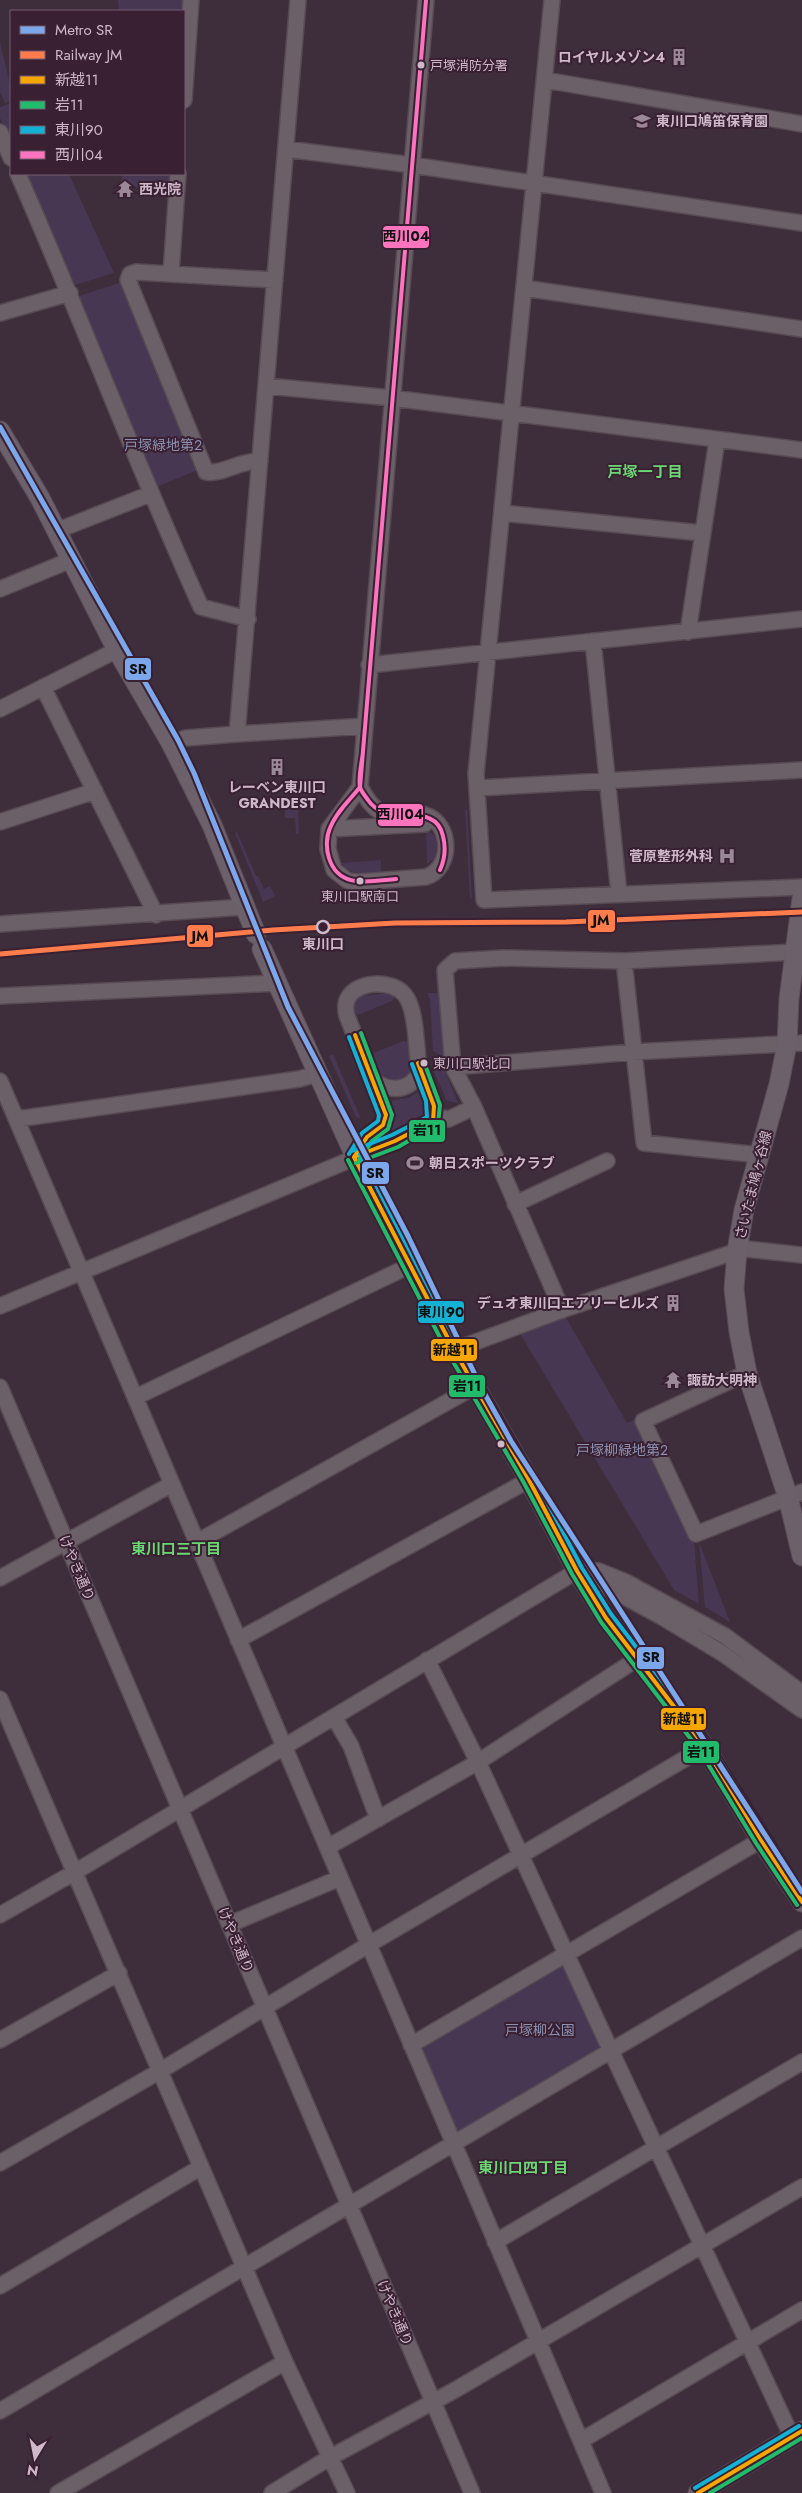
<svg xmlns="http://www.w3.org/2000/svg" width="802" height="2493" font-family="Jost,'Noto Sans JP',sans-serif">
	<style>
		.green { fill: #473753 }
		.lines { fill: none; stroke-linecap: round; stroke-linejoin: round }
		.minor-casing { stroke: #574a53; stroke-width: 18 }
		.major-casing { stroke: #5a4b56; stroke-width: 21 }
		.minor { stroke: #6b5f68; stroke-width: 15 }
		.major { stroke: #6c616a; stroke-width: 19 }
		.bus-1-casing { stroke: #392033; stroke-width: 8 }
		.bus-2-casing { stroke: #392033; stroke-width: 8 }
		.bus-3-casing { stroke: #392033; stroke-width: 8 }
		.bus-4-casing { stroke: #392033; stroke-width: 8 }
		.bus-1 { stroke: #f7a600; stroke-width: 4 }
		.bus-2 { stroke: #20bc6c; stroke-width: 4 }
		.bus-3 { stroke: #13b2d5; stroke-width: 4 }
		.bus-4 { stroke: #fc73be; stroke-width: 4 }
		.rail-1-casing { stroke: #392033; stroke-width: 9 }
		.rail-1 { stroke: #ff7d4d; stroke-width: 5 }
		.metro-1-casing { stroke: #392033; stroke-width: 9 }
		.metro-1 { stroke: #7ca7eb; stroke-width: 5 }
		.bus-dot { fill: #cdb9c8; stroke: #392033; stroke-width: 2 }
		.stop-dot { fill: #392033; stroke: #cdb9c8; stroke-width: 2.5 }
		.labels { text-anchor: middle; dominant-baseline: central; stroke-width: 4; stroke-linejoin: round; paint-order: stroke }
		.bus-label { font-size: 13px; fill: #cdb9c8; stroke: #392033; text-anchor: start }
		.poi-label { font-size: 14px; font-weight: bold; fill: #cdb9c8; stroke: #392033; text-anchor: start }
		.park-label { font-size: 14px; fill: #8d91b1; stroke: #392033 }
		.stop-label { font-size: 14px; font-weight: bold; fill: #cdb9c8; stroke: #392033 }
		.street-label { font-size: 14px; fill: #cdb9c8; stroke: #392033 }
		.neighbourhood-label { font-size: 15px; font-weight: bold; fill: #69d872; stroke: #392033 }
		.line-badge { stroke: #392033; stroke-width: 2 }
		.pale-badge-label { font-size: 14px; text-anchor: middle; font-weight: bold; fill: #111 }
	</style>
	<rect width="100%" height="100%" fill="#3e2d3a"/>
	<!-- green -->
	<path class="green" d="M118 0H186L184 11H119Z
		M0 42C4 62 11 80 11 100L5 103 0 92Z
		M11 103V144L0 118V107Z
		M24 174H69L114 273 72 286Z
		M122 174H171L170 190 121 186Z
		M122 282 200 469 154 488 76 297Z
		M285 806H298L299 834H296L295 818H285Z
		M467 809 472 898H470L465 810Z
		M426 830 433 834 438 841 435 858 427 864Z
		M237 832 256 876H258L264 889 270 886 275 896 263 902 235 833Z
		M381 860V873C366 874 351 876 341 863Z
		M440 972 446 1058H445L433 1051 430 1000 427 993H437L436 973Z
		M391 993 395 997 392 1001 358 1015 352 1011 354 1004 361 996Z
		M404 1041 409 1042 411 1073 409 1079 396 1084 381 1078 371 1056 373 1053Z
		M333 1054 361 1119 356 1117 329 1056Z
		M434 1060 444 1068 458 1103 447 1101 433 1070Z
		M417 1092C422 1094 424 1098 426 1104 432 1123 393 1133 380 1139 390 1127 398 1120 391 1103L393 1100 409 1098Z
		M565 1316 627 1423 636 1419 694 1541 699 1604 674 1590 519 1332Z
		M699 1542 730 1622 705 1607Z
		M557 1965 566 1968 601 2041 597 2052 462 2132 453 2128 421 2054 425 2044Z"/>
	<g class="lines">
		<!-- minor casing -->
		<g class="minor-casing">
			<path id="minor" d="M552 0 476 774 484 900 802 887
				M545 80 802 124
				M184 100 191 0
				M0 132 11 158
				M286 149 412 165 802 223
				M18 174C81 317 136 464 201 607L248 619
				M171 273 178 174
				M524 288 802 329
				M0 313 70 293
				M267 386 392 398 802 450
				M260 461C242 460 221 475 206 472L128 280 130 274 136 272 275 280
				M502 513 702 533
				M56 531 150 494
				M0 589 71 560
				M688 632 717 440
				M593 641 619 894
				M369 665 802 619
				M43 687 156 915
				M0 709 117 650
				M237 734 298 0
				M171 743 186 738 237 734 365 726
				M360 787C365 796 372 809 383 813 396 818 411 811 425 815 452 823 453 868 426 877L359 882 348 881 334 870 328 849 329 829 360 787 426 0
				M478 788 802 770
				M0 822 95 791
				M329 829 425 824
				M0 924 244 907
				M624 961 644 1143 760 1155
				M0 996 278 983
				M453 1067 633 1052 802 1043
				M0 1081 603 2493
				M375 1082C393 1092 408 1091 420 1073
				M435 1117 449 1119 474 1107
				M17 1119 299 1079 317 1074
				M515 1204 607 1161
				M0 1306 395 1141C404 1137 431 1127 434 1119 439 1102 422 1084 419 1068 416 1050 417 1008 404 994 388 976 337 982 347 1016L386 1115 383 1125 367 1137 354 1157
				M562 1310 474 1107 453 1067 445 970 455 961 504 958 624 961 795 952
				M454 1350 562 1310 737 1251 747 1249 802 1255
				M747 1373 643 1421 696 1534 802 1492
				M0 1387 472 2493
				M136 1397 409 1266
				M197 1542 476 1386
				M579 1572 662 1617 722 1653 802 1710
				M0 1578 172 1484
				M238 1640 529 1480
				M427 1660 478 1762 610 2049 792 2437
				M0 1699 285 2362 347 2493
				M334 1717 351 1746 378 1819
				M328 1847 478 1762 637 1659
				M0 1915 75 1872 577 1571H599L626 1582 725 1636 802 1693
				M230 1924 340 1878
				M0 2040 119 1973
				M411 2045 761 1840
				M0 2163 160 2071 368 1945 705 1747
				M495 2242 802 2062
				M0 2286 201 2167
				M0 2411 802 1938
				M582 2440 802 2310
				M58 2493 285 2362
				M272 2493 329 2458 455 2390 802 2187"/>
		</g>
		<!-- major casing -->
		<g class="major-casing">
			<path id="major" d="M0 431 40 498 117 650 171 743 212 825 256 934
				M802 898 789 999 787 1044 779 1084 744 1210 737 1251 734 1289 739 1332 747 1373 788 1497 802 1556
				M262 949 364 1176 454 1350 529 1480 577 1571 606 1618 705 1747 761 1840 802 1902
				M698 2493 802 2431"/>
		</g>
		<!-- minor -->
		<use href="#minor" class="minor"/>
		<!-- major -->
		<use href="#major" class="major"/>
		<!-- bus-1 casing -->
		<g class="bus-1-casing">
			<path id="bus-1" d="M354 1157 454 1350 529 1480 577 1571 606 1618 705 1747 761 1840 802 1902
				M354 1157 395 1141 433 1121 434 1106 418 1063
				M354 1157 367 1137 383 1125 386 1115 355 1035
				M698 2493 802 2431"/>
		</g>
		<!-- bus-2 casing -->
		<g class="bus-2-casing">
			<path id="bus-2" d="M348 1160 448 1353 524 1483 572 1574 601 1622 700 1751 756 1843 797 1905
				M359 1160 372 1141 388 1129 392 1115 361 1033
				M356 1163 398 1147 438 1124 440 1105 424 1062
				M710 2493 802 2438"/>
		</g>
		<!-- bus-3 casing -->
		<g class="bus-3-casing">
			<path id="bus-3" d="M352 1151 392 1135 427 1117 426 1101 412 1064
				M349 1154 362 1133 378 1121 379 1115 349 1037
				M360 1154 459 1347 534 1477 582 1568 611 1614 710 1744 802 1891
				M695 2488 799 2426"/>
		</g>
		<!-- bus-4 casing -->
		<g class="bus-4-casing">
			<path id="bus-4" d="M363 752C362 762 358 777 360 787 361 791 365 796 368 800 387 829 435 799 443 836 446 848 445 859 440 870
				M396 879C371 881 339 890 329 858 326 849 326 837 330 828 336 812 350 800 360 787L426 0"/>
		</g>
		<!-- bus-1 -->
		<use href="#bus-1" class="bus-1"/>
		<!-- bus-2 -->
		<use href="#bus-2" class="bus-2"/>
		<!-- bus-3 -->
		<use href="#bus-3" class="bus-3"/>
		<!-- bus-4 -->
		<use href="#bus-4" class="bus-4"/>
		<!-- rail-1 casing -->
		<g class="rail-1-casing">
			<path id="rail-1" d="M0 954 273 930 395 923 566 922 802 912"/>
		</g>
		<!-- rail-1 -->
		<use href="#rail-1" class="rail-1"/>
		<!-- metro-1 casing -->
		<g class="metro-1-casing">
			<path id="metro-1" d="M0 427 178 740 194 773 288 1007 408 1236 482 1389 511 1441 802 1892"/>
		</g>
		<!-- metro-1 -->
		<use href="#metro-1" class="metro-1"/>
	</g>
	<!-- icons -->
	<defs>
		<g id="building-bare" transform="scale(1.35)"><path d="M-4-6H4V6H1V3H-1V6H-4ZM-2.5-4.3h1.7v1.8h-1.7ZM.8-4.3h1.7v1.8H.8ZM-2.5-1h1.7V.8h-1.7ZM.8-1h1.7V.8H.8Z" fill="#9b8896" stroke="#392033" stroke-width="2.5" paint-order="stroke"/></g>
		<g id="school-bare" transform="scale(1.35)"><path d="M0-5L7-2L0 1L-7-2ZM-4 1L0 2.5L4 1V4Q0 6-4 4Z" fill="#9b8896" stroke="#392033" stroke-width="2.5" paint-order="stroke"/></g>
		<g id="temple-bare" transform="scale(1.35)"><path d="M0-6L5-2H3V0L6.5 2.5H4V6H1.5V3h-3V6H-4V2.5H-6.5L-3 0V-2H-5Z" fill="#9b8896" stroke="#392033" stroke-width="2.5" paint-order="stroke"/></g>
		<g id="hospital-bare" transform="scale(1.35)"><path d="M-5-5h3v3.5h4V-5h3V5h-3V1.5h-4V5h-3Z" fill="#9b8896" stroke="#392033" stroke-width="2.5" paint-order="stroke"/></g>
		<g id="stadium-bare" transform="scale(1.35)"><path d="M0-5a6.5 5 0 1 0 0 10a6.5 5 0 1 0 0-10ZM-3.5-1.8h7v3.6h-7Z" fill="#9b8896" stroke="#392033" stroke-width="2.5" paint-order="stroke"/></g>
	</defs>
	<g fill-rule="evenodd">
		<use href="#building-bare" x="679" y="57"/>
		<use href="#school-bare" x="642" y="121"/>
		<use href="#temple-bare" x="125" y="189"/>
		<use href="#building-bare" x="277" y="767"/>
		<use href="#hospital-bare" x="727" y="856"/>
		<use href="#stadium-bare" x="415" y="1163"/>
		<use href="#building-bare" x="673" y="1303"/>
		<use href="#temple-bare" x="673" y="1380"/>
	</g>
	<!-- markers -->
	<g class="bus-dot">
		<circle cx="421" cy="65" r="4.5"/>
		<circle cx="360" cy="881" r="4.5"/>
		<circle cx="424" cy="1063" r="4.5"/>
		<circle cx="501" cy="1444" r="4.5"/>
	</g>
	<circle class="stop-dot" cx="323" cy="927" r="6"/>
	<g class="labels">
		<!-- bus labels -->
		<g class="bus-label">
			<text x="430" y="65">戸塚消防分署</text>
			<text x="360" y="896" text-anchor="middle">東川口駅南口</text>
			<text x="433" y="1063">東川口駅北口</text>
		</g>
		<!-- poi labels -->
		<g class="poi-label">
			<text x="665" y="57" text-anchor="end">ロイヤルメゾン4</text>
			<text x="656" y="121">東川口鳩笛保育園</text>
			<text x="139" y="189">西光院</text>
			<text x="277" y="787" text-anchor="middle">レーベン東川口<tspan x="277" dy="16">GRANDEST</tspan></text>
			<text x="713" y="856" text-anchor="end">菅原整形外科</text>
			<text x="429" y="1163">朝日スポーツクラブ</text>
			<text x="659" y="1303" text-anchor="end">デュオ東川口エアリーヒルズ</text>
			<text x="687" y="1380">諏訪大明神</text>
		</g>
		<!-- park labels -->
		<g class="park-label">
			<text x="163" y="445">戸塚緑地第２</text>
			<text x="622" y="1450">戸塚柳緑地第2</text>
			<text x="540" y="2030">戸塚柳公園</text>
		</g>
		<!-- stop labels -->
		<g class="stop-label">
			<text x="323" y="944">東川口</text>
		</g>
		<!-- street labels -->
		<g class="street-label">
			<text transform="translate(753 1185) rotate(-76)">さいたま鳩ヶ谷線</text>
			<text transform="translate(77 1568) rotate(67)">けやき通り</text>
			<text transform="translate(236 1940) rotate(67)">けやき通り</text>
			<text transform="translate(395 2313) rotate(67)">けやき通り</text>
		</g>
		<!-- neighbourhood labels -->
		<g class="neighbourhood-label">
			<text x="645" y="472">戸塚一丁目</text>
			<text x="176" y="1549">東川口三丁目</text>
			<text x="523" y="2168">東川口四丁目</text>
		</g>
	</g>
	<g class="line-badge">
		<rect x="382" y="225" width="48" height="24" rx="5" fill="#fc73be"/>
		<rect x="124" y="657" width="28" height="24" rx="5" fill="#7ca7eb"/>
		<rect x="377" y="803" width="47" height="24" rx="5" fill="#fc73be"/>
		<rect x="587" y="909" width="29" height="24" rx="5" fill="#ff7d4d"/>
		<rect x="186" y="924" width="28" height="24" rx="5" fill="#ff7d4d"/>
		<rect x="408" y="1119" width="38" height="24" rx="5" fill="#20bc6c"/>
		<rect x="361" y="1161" width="29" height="24" rx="5" fill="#7ca7eb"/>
		<rect x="417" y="1300" width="48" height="24" rx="5" fill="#13b2d5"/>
		<rect x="430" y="1338" width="48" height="24" rx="5" fill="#f7a600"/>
		<rect x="448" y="1374" width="38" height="24" rx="5" fill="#20bc6c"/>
		<rect x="636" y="1646" width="29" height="24" rx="5" fill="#7ca7eb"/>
		<rect x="660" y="1707" width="47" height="24" rx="5" fill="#f7a600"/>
		<rect x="682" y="1740" width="38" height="24" rx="5" fill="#20bc6c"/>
	</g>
	<g class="pale-badge-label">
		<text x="406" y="241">西川04</text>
		<text x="138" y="674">SR</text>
		<text x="400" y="819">西川04</text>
		<text x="601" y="925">JM</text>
		<text x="200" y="941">JM</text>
		<text x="427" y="1135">岩11</text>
		<text x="375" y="1178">SR</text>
		<text x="441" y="1317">東川90</text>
		<text x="454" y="1355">新越11</text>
		<text x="467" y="1391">岩11</text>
		<text x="651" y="1662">SR</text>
		<text x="684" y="1724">新越11</text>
		<text x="701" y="1757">岩11</text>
	</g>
	<!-- legend -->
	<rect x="10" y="10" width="175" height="165" fill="#392033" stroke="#745d6f"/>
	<rect x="20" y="26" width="25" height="8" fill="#7ca7eb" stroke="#745d6f"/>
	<text x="55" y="35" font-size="15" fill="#cdb9c8">Metro SR</text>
	<rect x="20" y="51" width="25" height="8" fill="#ff7d4d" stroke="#745d6f"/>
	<text x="55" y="60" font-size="15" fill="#cdb9c8">Railway JM</text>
	<rect x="20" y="76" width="25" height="8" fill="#f7a600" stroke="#745d6f"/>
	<text x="55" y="85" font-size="15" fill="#cdb9c8">新越11</text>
	<rect x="20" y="101" width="25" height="8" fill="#20bc6c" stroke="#745d6f"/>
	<text x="55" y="110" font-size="15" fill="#cdb9c8">岩11</text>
	<rect x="20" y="126" width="25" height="8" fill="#13b2d5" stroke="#745d6f"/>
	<text x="55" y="135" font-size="15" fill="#cdb9c8">東川90</text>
	<rect x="20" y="151" width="25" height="8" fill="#fc73be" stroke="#745d6f"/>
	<text x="55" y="160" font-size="15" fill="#cdb9c8">西川04</text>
	<!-- north arrow -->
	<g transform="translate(35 2458) rotate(190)" stroke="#392033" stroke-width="4" paint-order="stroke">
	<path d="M0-4L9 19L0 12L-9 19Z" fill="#cdb9c8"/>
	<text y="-8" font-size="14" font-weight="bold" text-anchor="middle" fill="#cdb9c8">N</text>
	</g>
</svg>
